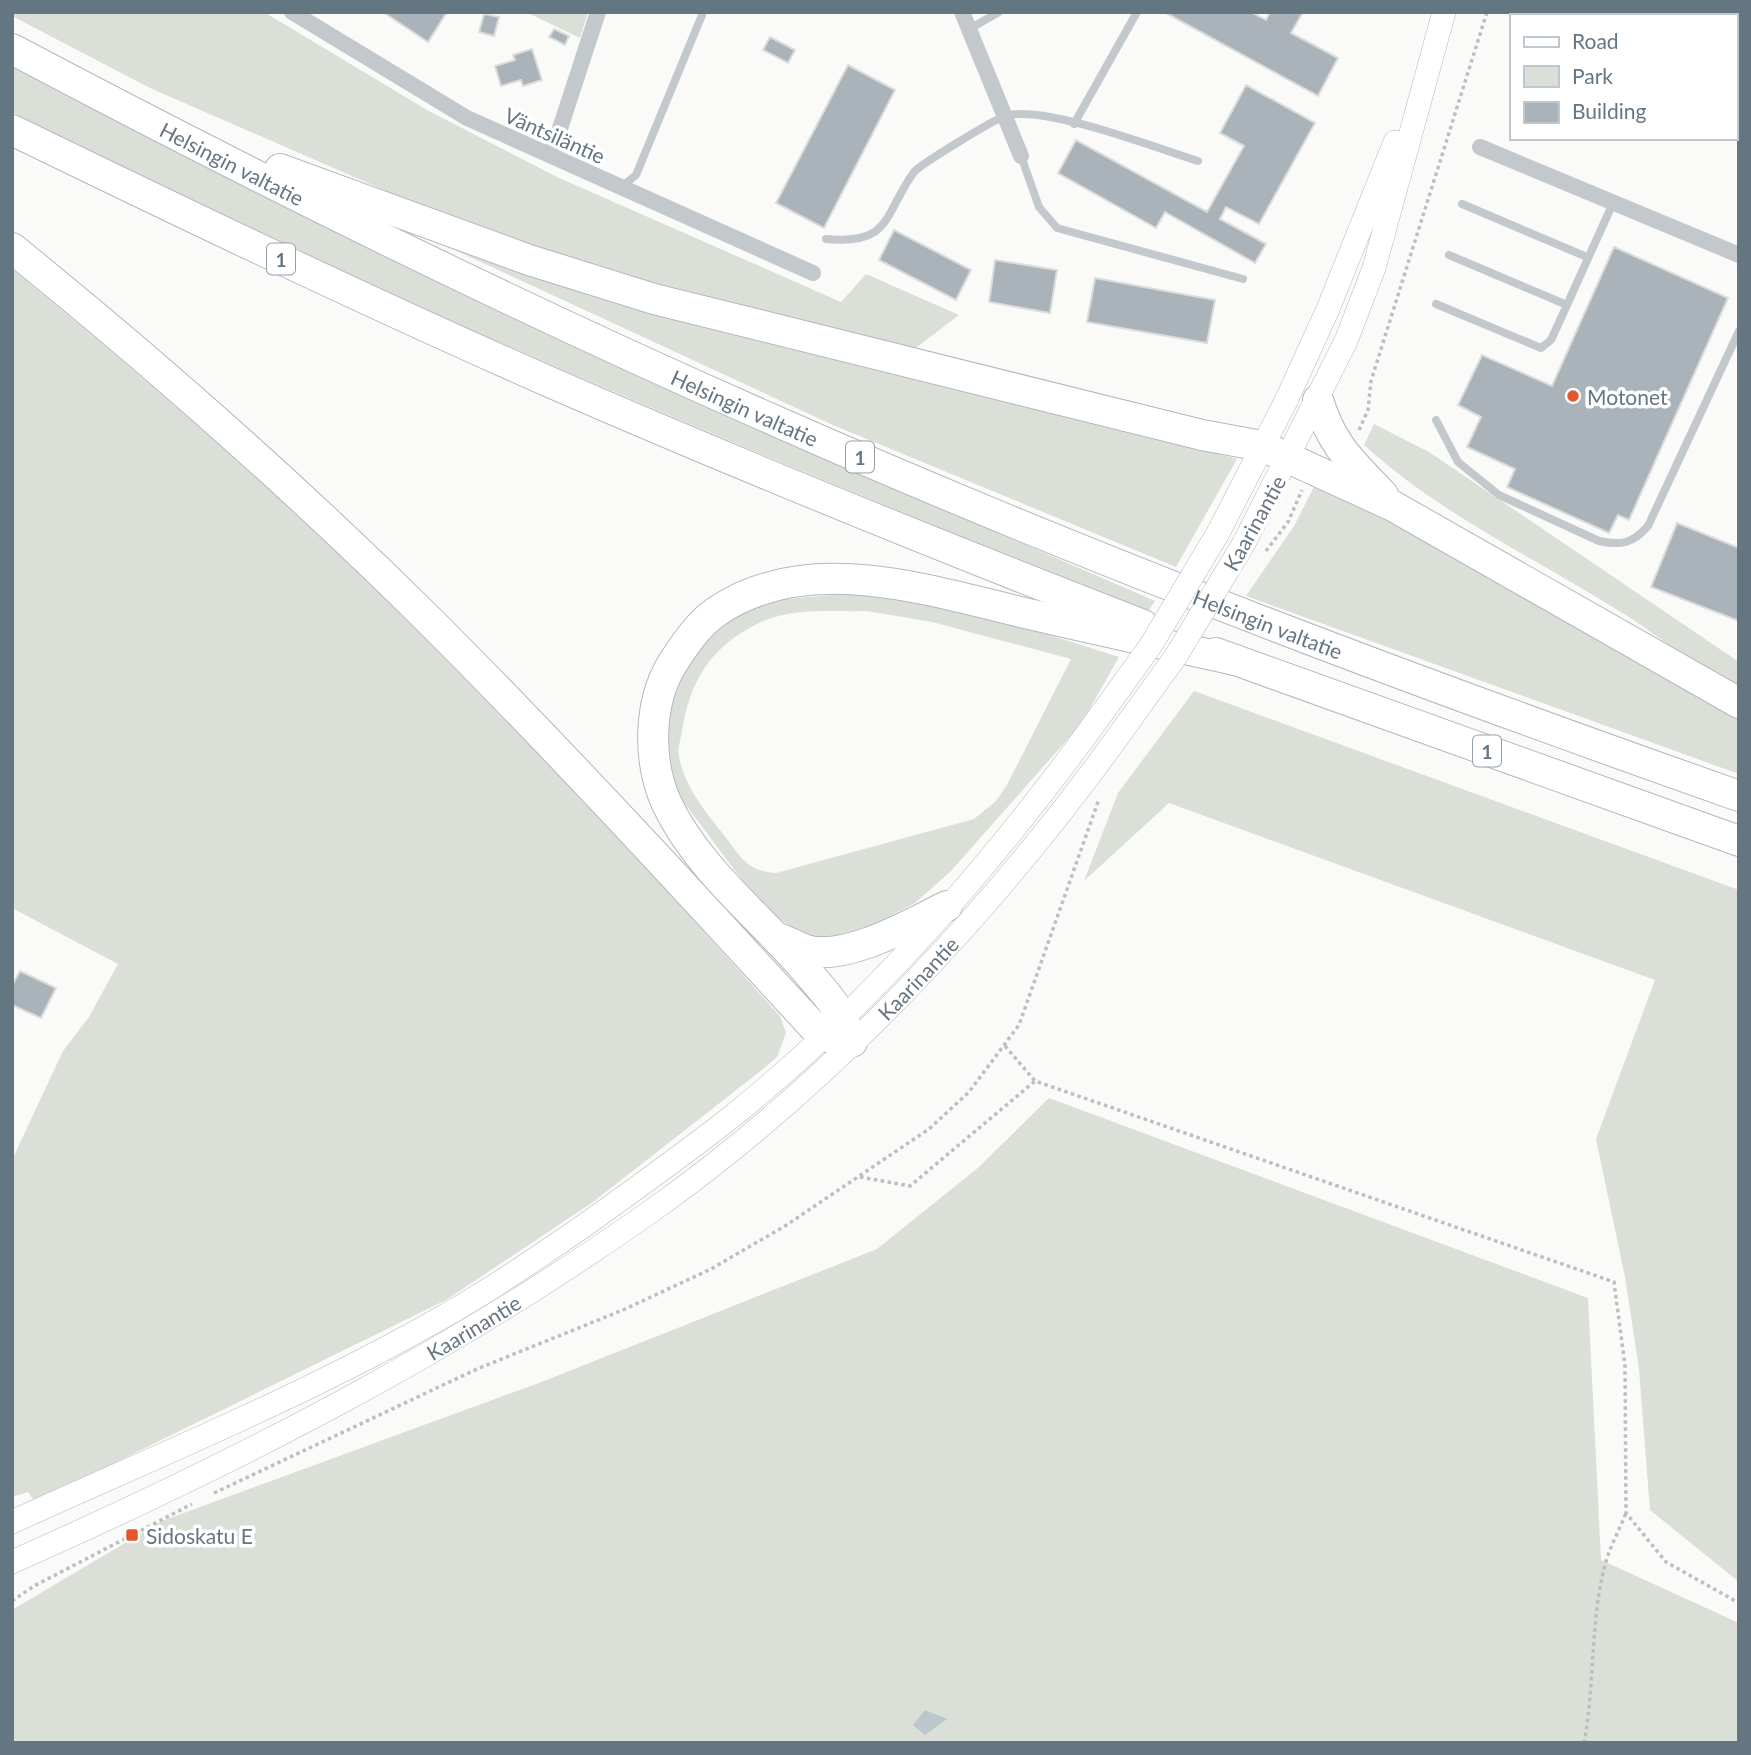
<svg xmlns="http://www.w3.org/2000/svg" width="1751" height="1755" font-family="Lato,sans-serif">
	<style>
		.green { fill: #dadfd7; fill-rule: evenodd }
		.water { fill: #bbc7cb }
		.building { fill: #aab3b9; stroke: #dcdcda; stroke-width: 2 }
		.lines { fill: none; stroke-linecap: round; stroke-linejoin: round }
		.secondary-casing { stroke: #b3babf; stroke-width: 24 }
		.highway-casing { stroke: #b4b9bd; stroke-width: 32 }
		.path { stroke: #bbbfc2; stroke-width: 3.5; stroke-dasharray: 3.5 3.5; stroke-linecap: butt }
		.lane { stroke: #c3c8cc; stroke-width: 8 }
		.street { stroke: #c3c8cc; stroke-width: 16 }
		.secondary { stroke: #fff; stroke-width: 23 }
		.highway { stroke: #fff; stroke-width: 30 }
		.secondary-bridge-casing { stroke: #b3babf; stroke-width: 24; stroke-linecap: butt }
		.secondary-bridge { stroke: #fff; stroke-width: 23 }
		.poi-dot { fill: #e4572e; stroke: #fff; stroke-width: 2.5 }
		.labels { text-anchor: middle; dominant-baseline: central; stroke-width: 7; stroke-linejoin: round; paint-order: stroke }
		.shield { fill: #fff; stroke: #939fa8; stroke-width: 2 }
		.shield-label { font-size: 19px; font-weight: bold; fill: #657683 }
		.street-label { font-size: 21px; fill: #657683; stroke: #fff }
		.poi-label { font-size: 21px; fill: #657683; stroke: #fff; text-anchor: start }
	</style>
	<rect width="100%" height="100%" fill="#fafaf8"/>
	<!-- green -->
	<path class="green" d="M12 12H264L427 110 557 177 841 302 866 274 959 315 913 350 720 303 487 235 150 88 12 16Z
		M526 12H588L580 38Z
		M12 67C385 263 769 434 1155 601L1147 613C765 456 380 302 12 112Z
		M447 240 1237 459 1176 567 833 425 444 245Z
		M12 269C136 370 257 475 373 585 515 722 648 869 780 1016L786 1033 777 1057 758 1073 593 1202 446 1300 35 1502 28 1492 12 1497V1160L63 1051 89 1017 118 964 12 908Z
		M1374 424 1429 452 1739 662V693C1700 671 1666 641 1629 617 1541 561 1442 516 1364 445Z
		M1318 479 1739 714V774L1246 596 1294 526Z
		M855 593C947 599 1032 630 1119 657L1081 724 951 871 915 903 857 933 833 938 809 936 766 912 679 796 668 770 667 705 688 659 722 624 773 600ZM867 611 932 622 1071 659 1007 785 996 801 974 819 776 873C746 871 741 857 724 835 706 813 684 785 679 757 677 749 681 739 682 731 690 680 711 647 757 624 790 607 831 612 867 611Z
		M1194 691 1739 890V1582L1650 1510 1639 1369 1625 1277 1596 1139 1655 980 1169 803 1084 881 1118 793Z
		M1049 1098 1588 1298 1601 1560 1739 1623V1743H12V1610L162 1521 539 1383 877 1249 979 1167Z"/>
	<!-- water -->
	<path class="water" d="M925 1710 947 1719 925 1735 913 1725Z"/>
	<!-- building -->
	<path class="building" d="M383 12H447L428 42Z
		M1164 12H1251L1266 20 1270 12H1303L1291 33 1338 58 1318 96Z
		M1643 12H1739V120L1735 119V16H1642Z
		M484 14 499 17 494 36 479 32Z
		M554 29 569 36 565 45 549 37Z
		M770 37 795 50 788 63 763 50Z
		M532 49 542 80 523 86 521 80 501 86 495 66 515 60 513 55Z
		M848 65 895 90 824 228 776 203Z
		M1246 85 1315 123 1259 224 1226 207 1220 219 1266 244 1255 263 1165 212 1156 228 1058 173 1076 140 1207 212 1244 146 1220 133Z
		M894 230 971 270 956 300 879 260Z
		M1614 247 1728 298 1629 520 1618 515 1609 533 1507 487 1515 469 1467 447 1481 417 1458 405 1482 355 1552 386Z
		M995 260 1057 270 1050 313 989 302Z
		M1095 278 1215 300 1207 343 1087 322Z
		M1677 523 1739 548V621L1651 587Z
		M20 971 56 988 41 1018 12 1005V986Z"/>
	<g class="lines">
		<!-- secondary casing -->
		<g class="secondary-casing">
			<g id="secondary">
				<path d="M1218 533 1287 399 1328 309 1395 142"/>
				<path d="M1244 543 1346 341 1374 268 1444 12"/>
				<path d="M12 1522C155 1457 302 1397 439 1319 489 1291 537 1258 585 1225 634 1190 683 1155 730 1118 874 1003 998 858 1105 709"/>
				<path id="s1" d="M12 1562C235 1463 451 1353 650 1212 834 1082 1002 901 1132 717"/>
			</g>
		</g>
		<!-- highway casing -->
		<g class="highway-casing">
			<g id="highway">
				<path id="s2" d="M12 49C263 182 518 308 778 422 1092 561 1415 682 1739 796"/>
				<path d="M12 130C191 217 370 303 552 383 747 468 945 548 1143 625"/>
				<path d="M280 169 529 260 654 299 1202 435 1262 446 1393 506 1739 703"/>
				<path d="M12 248C158 366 299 491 432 623 566 757 694 897 822 1036L852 1042C842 1009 826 994 804 968 758 915 696 867 666 802 648 761 648 704 672 664 684 646 697 625 716 612 807 549 931 591 1029 614 1097 630 1166 645 1235 660"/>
				<path d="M1318 400C1332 446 1351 461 1383 495"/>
				<path d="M1216 653 1739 841"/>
				<path d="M781 939C789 942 797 947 806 950 846 962 912 923 947 906"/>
			</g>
		</g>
		<!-- path -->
		<path class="path" d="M1359 430 1368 410 1371 381 1487 12
			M1266 551 1288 522 1302 490
			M1005 1046 1035 1081
			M860 1177 910 1186 1035 1081 1614 1282 1625 1366 1626 1513 1666 1562 1739 1603
			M214 1493 477 1369 623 1310 711 1269 785 1226 929 1129 969 1092 1019 1025 1099 799
			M12 1601 34 1586 192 1504
			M1584 1743C1595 1685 1590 1626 1604 1569 1608 1550 1619 1531 1626 1513"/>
		<!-- lane -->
		<path class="lane" d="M971 28 999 12
			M1074 124 1137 12
			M1021 156 1039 207 1057 228 1243 279
			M620 188 636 175 702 15
			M1462 204 1587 257
			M826 239C892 245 883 215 914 172 921 164 993 120 1005 116 1043 104 1156 148 1198 161
			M1436 304 1541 348 1551 340 1567 305 1449 255
			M1567 305 1613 203
			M1436 420 1458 462 1499 495 1599 541C1622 546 1633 543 1648 526L1739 331"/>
		<!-- street -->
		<path class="street" d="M292 12 467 118 813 273
			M962 12 1021 156
			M1480 147 1739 255
			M551 156 598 12"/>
		<!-- secondary -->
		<use href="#secondary" class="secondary"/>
		<!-- highway -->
		<use href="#highway" class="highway"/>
		<!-- secondary-bridge casing -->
		<g class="secondary-bridge-casing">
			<path id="secondary-bridge" d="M1105 709 1151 645 1218 533
				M1132 717 1176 656 1244 543"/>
		</g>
		<!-- secondary-bridge -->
		<use href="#secondary-bridge" class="secondary-bridge"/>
	</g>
	<!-- markers -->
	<g class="poi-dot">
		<circle cx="1573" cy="396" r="7"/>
		<rect x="125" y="1528" width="14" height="14" rx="3.5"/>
	</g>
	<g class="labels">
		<!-- shield labels -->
		<g class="shield">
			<rect x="267" y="243.5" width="28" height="31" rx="5"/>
			<rect x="846" y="441.5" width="28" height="31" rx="5"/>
			<rect x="1473" y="735.5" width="28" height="31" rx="5"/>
		</g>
		<g class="shield-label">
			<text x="281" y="259">1</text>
			<text x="860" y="457">1</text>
			<text x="1487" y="751">1</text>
		</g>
		<!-- street labels -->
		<g class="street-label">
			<text transform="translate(555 135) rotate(24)">Väntsiläntie</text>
			<text stroke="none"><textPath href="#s2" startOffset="248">Helsingin valtatie</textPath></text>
			<text stroke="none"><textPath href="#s2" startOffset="816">Helsingin valtatie</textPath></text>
			<text transform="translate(1254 523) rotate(-61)">Kaarinantie</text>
			<text stroke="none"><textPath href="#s2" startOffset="1382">Helsingin valtatie</textPath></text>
			<text stroke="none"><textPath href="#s1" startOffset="1085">Kaarinantie</textPath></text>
			<text stroke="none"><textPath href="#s1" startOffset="518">Kaarinantie</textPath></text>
		</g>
		<!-- poi labels -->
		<g class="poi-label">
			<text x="1587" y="396">Motonet</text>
			<text x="146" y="1535">Sidoskatu E</text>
		</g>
	</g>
	<!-- border -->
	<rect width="1751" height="1755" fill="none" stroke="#657683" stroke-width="28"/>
	<!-- legend -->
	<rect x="1510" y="14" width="228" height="126" fill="#ffffff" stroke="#c1c8cd" stroke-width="2"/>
	<rect x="1524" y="37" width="35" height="10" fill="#ffffff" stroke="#c1c8cd" stroke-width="2"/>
	<text x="1572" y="49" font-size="21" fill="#657683">Road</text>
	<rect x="1524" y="66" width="35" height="21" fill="#dadfd7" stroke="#c1c8cd" stroke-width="2"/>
	<text x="1572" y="84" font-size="21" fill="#657683">Park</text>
	<rect x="1524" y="102" width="35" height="21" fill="#aab3b9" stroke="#c1c8cd" stroke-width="2"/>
	<text x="1572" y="119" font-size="21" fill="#657683">Building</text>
</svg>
